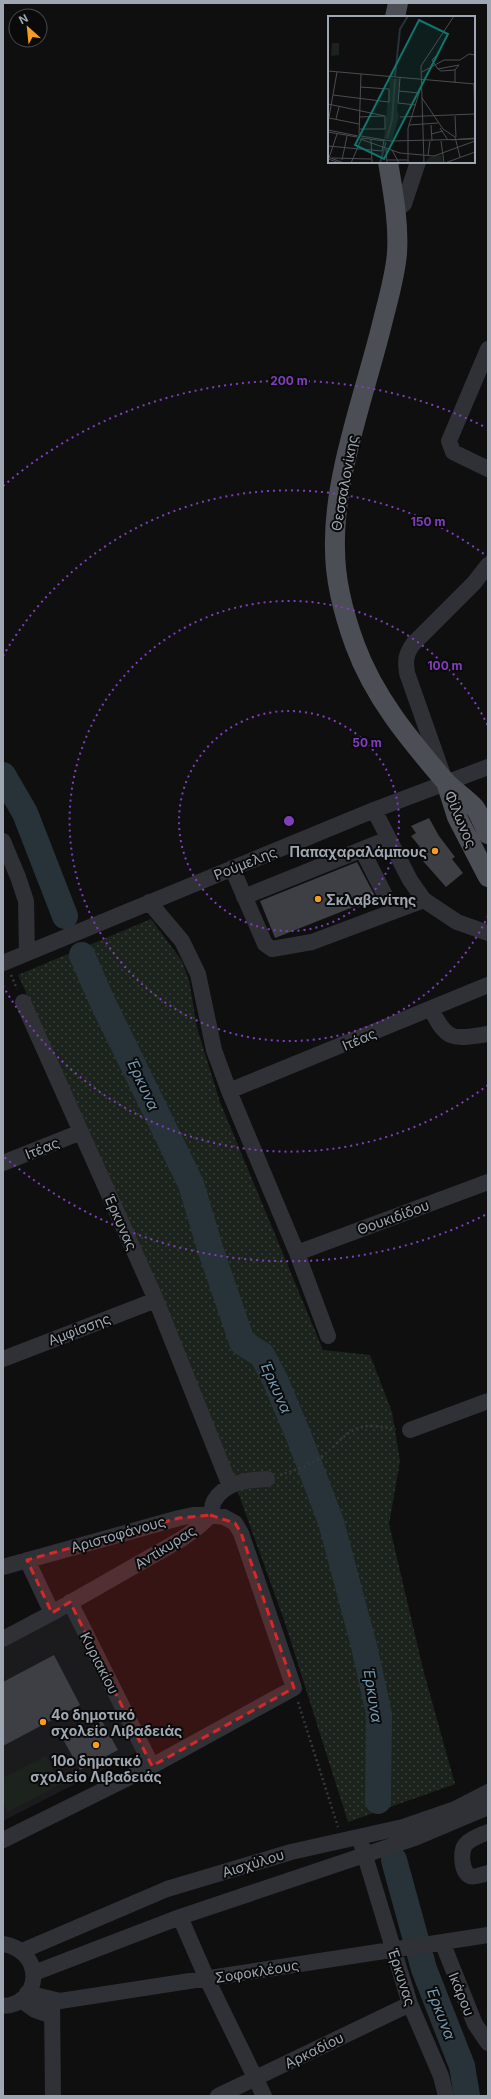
<svg xmlns="http://www.w3.org/2000/svg" width="491" height="2099" font-family="Inter,sans-serif">
	<style>
		.built { fill: #1b1b1d }
		.park { fill: url(#park-dots) }
		.pitch { fill: #1b231c }
		.lines { fill: none; stroke-linecap: round; stroke-linejoin: round }
		.river { stroke: #283339; stroke-width: 26 }
		.building { fill: #3e3f44 }
		.path { stroke: #36383d; stroke-width: 2.5; stroke-dasharray: 2 3; stroke-linecap: butt }
		.minor { stroke: #303136; stroke-width: 16 }
		.major { stroke: #4c4e55; stroke-width: 20 }
		.marked { fill: #d62828; fill-opacity: 0.2; stroke: #d62828; stroke-width: 3; stroke-dasharray: 8 5; stroke-linejoin: round }
		.ring { fill: none; stroke: #803ebd; stroke-width: 2; stroke-dasharray: 2 4 }
		.poi-dot { fill: #f99c1e; stroke: #0a0a0b; stroke-width: 1.5 }
		.labels { text-anchor: middle; dominant-baseline: central; stroke-width: 4; stroke-linejoin: round; paint-order: stroke }
		.street-label { font-size: 14px; fill: #9fa7b2; stroke: #0a0a0b }
		.poi-label { font-size: 14px; font-weight: bold; fill: #9fa7b2; stroke: #0a0a0b; text-anchor: start }
		.water-label { font-size: 15px; font-style: italic; fill: #7499b0; stroke: #0a0a0b }
		.inset-river { fill: none; stroke: #283339; stroke-width: 2 }
		.inset-road { fill: none; stroke: #494c51; stroke-width: 1 }
		.view { fill: #0f766e; fill-opacity: 0.15; stroke: #0f766e; stroke-width: 2 }
		.inset-edge { fill: none; stroke: #9fa7b2; stroke-width: 2 }
		.centre { fill: #803ebd; stroke: #0a0a0b; stroke-width: 2 }
		.ring-label { font-size: 12px; text-anchor: middle; font-weight: bold; fill: #803ebd; stroke: #0a0a0b; stroke-width: 4; stroke-linejoin: round; paint-order: stroke }
	</style>
	<defs>
		<pattern id="park-dots" width="8" height="8" patternUnits="userSpaceOnUse"><rect width="8" height="8" fill="#1b231c"/><path d="M2 2h.1M6 6h.1" fill="none" stroke="#39403b" stroke-width="1.8" stroke-linecap="round"/></pattern>
	</defs>
	<rect width="100%" height="100%" fill="#0f0f10"/>
	<!-- built -->
	<path class="built" d="M67 1612 141 1750 3 1821V1645Z"/>
	<!-- park -->
	<path class="park" d="M151 919 182 961 189 980 197 1028 220 1102 323 1350 370 1355 392 1412 400 1461 389 1524 424 1673 455 1784 348 1822 285 1623 217 1434 93 1139 18 975Z"/>
	<!-- pitch -->
	<path class="pitch" d="M46 1756 61 1784 8 1812 3 1803V1778Z"/>
	<g class="lines">
		<!-- river -->
		<path class="river" d="M3 775 25 813 65 916
			M82 955 102 1001 191 1184 210 1248 242 1342 262 1355 276 1382 299 1437 331 1522 364 1646 379 1714 378 1801
			M394 1860 424 1969 462 2066 467 2096"/>
	</g>
	<!-- building -->
	<path class="building" d="M429 818 439 836 455 857 452 859 463 873 446 887 423 861 425 859 418 849 420 847 411 836 416 833 411 826Z
		M357 862 376 898 275 938 260 901Z
		M54 1655 80 1705 3 1746V1682Z
		M102 1721 118 1750 80 1770 64 1741Z"/>
	<g class="lines">
		<!-- path -->
		<path class="path" d="M11 975 17 989
			M280 1475C296 1470 313 1464 325 1454 338 1444 345 1431 362 1427 373 1424 385 1428 396 1429
			M298 1702 338 1827"/>
		<!-- minor -->
		<path class="minor" d="M395 210 404 204 418 162
			M488 349 449 441 453 452 488 469
			M443 775 407 673C405 660 406 654 413 644L474 583 488 565
			M374 810 410 880 424 900 457 922 488 933
			M3 841 18 877 26 901 27 952
			M362 850 393 911
			M232 868 265 944 272 949 312 942 424 900
			M244 897 388 839
			M149 902 182 941 198 974 214 1050 229 1091 297 1253 328 1336
			M3 963 374 810 488 767
			M23 1002 156 1300 230 1486
			M431 1009C447 1042 453 1039 488 1034
			M229 1091 488 985
			M3 1163 81 1132
			M297 1253 488 1182
			M3 1359 156 1300
			M410 1430 488 1401
			M27 1560 52 1613
			M3 1567 179 1518 193 1515H210L224 1517 235 1523 241 1533 294 1688 152 1766 3 1840
			M70 1602 152 1766
			M3 1639 52 1613 180 1540C190 1533 202 1526 209 1516 212 1512 212 1505 214 1501 225 1482 247 1480 267 1479
			M488 1832C481 1835 471 1838 466 1844 460 1850 461 1872 470 1876 475 1878 483 1874 488 1873
			M362 1846 410 2004 441 2076 446 2096
			M180 1917 207 1979 264 2096
			M442 1942 475 2024 488 2043
			M3 1944C45 1951 42 2004 3 2006
			M22 1951 167 1889 291 1852 403 1827 455 1809 488 1792
			M34 1973 180 1917 415 1838 488 1807
			M27 1993 60 2001 488 1935
			M21 2000 35 2010 52 2016
			M52 2000 53 2096
			M218 2096 410 2004"/>
		<!-- major -->
		<path class="major" d="M395 17 398 3
			M388 162C393 192 399 223 397 253 395 278 387 303 381 328 364 396 333 479 335 549 335 580 344 615 355 645 374 697 409 739 445 781 454 791 466 798 475 808 480 815 484 826 488 834
			M446 782 457 817 488 877"/>
	</g>
	<!-- marked area -->
	<path class="marked" d="M210 1515 235 1523 241 1533 294 1688 152 1766 70 1602 52 1613 27 1560 179 1518Z"/>
	<!-- distance rings -->
	<g class="ring">
		<circle cx="289" cy="821" r="110"/>
		<path d="M488 916A220 220 0 1 1 488 726"/>
		<path d="M488 1085A330 330 0 0 1 3 986M3 656A330 330 0 0 1 488 557"/>
		<path d="M485 1215A440 440 0 0 1 3 1156M3 486A440 440 0 0 1 485 427"/>
	</g>
	<!-- markers -->
	<g class="poi-dot">
		<circle cx="435" cy="851" r="4"/>
		<circle cx="318" cy="899" r="4"/>
		<circle cx="43" cy="1722" r="4"/>
		<circle cx="96" cy="1745" r="4"/>
	</g>
	<g class="labels">
		<!-- street labels -->
		<g class="street-label">
			<text transform="translate(344 483) rotate(-80)">Θεσσαλονίκης</text>
			<text transform="translate(461 819) rotate(67)">Φίλωνος</text>
			<text transform="translate(245 863) rotate(-22)">Ρούμελης</text>
			<text transform="translate(359 1039) rotate(-23)">Ιτέας</text>
			<text transform="translate(42 1148) rotate(-22)">Ιτέας</text>
			<text transform="translate(393 1217) rotate(-20)">Θουκιδίδου</text>
			<text transform="translate(121 1222) rotate(66)">Έρκυνας</text>
			<text transform="translate(79 1329) rotate(-21)">Αμφίσσης</text>
			<text transform="translate(118 1534) rotate(-16)">Αριστοφάνους</text>
			<text transform="translate(165 1547) rotate(-32)">Αντίκυρας</text>
			<text transform="translate(100 1663) rotate(63)">Κυριακίου</text>
			<text transform="translate(253 1863) rotate(-17)">Αισχύλου</text>
			<text transform="translate(257 1971) rotate(-9)">Σοφοκλέους</text>
			<text transform="translate(402 1977) rotate(72)">Έρκυνας</text>
			<text transform="translate(462 1994) rotate(68)">Ικάρου</text>
			<text transform="translate(314 2050) rotate(-26)">Αρκαδίου</text>
		</g>
		<!-- poi labels -->
		<g class="poi-label">
			<text x="427" y="851" text-anchor="end">Παπαχαραλάμπους</text>
			<text x="326" y="899">Σκλαβενίτης</text>
			<text x="51" y="1714">4ο δημοτικό<tspan x="51" dy="16">σχολείο Λιβαδειάς</tspan></text>
			<text x="96" y="1760" text-anchor="middle">10ο δημοτικό<tspan x="96" dy="16">σχολείο Λιβαδειάς</tspan></text>
		</g>
		<!-- water labels -->
		<g class="water-label">
			<text transform="translate(143 1084) rotate(65)">Έρκυνα</text>
			<text transform="translate(276 1387) rotate(66)">Έρκυνα</text>
			<text transform="translate(373 1695) rotate(81)">Έρκυνα</text>
			<text transform="translate(441 2013) rotate(69)">Έρκυνα</text>
		</g>
	</g>
	<!-- overview -->
	<g transform="translate(328 16)">
		<rect width="147" height="147" fill="#0f0f10"/>
		<path d="M62 62 72 63 69 94 71 100 64 124 56 123ZM113 139 115 147H97L101 141Z" fill="#1b231c"/>
		<path d="M4 27H11V39L3 40Z" fill="#1b231c"/>
		<path class="inset-river" d="M67 60 72 13 80 0M59 122 64 104 67 63M52 147 58 126"/>
		<path class="inset-road" d="M111 37 104 44 110 53 113 55 127 54M110 53 131 49M0 55 147 68M94 56 116 44H132L141 38 147 39M72 62 70 87 88 89M127 67V54L131 49M146 68 147 110M71 75 91 77M5 79 61 86V73L32 71M94 82 115 113 127 121 132 141M0 88 57 100M127 100 128 121M31 101 56 100M72 101 147 98M1 102 31 108M8 103 11 91M0 107 9 56M81 109 110 107M103 109 104 125M112 112 120 124M32 113H57V100M0 114 30 120M0 116 29 121M103 118 115 115M31 119 33 58M33 120 63 125 146 123M33 122 57 125M32 123 72 137 106 140 147 125M43 123 44 147M123 124 147 122M113 125 116 147M0 130 54 135 56 124M58 133 59 147M64 134 71 147M100 139 102 125M0 141 16 147M1 142 9 118M4 142 43 143M0 143 12 147M14 144 19 120M59 144H79M23 147 33 124M80 147V112L93 71M96 147 93 50 126 0M117 147 147 136"/>
		<path class="view" d="M91 4 120 18 56 143 27 129Z"/>
		<rect width="147" height="147" class="inset-edge"/>
	</g>
	<circle cx="289" cy="821" r="6" class="centre"/>
	<g class="ring-label">
		<text x="289" y="385">200 m</text>
		<text x="428" y="526">150 m</text>
		<text x="445" y="670">100 m</text>
		<text x="367" y="747">50 m</text>
	</g>
	<!-- border -->
	<rect width="491" height="2099" fill="none" stroke="#9fa7b2" stroke-width="8"/>
	<!-- north arrow -->
	<g transform="translate(28 28) rotate(333)"><circle r="19" fill="#0a0a0b" stroke="#46494e"/>
	<path d="M0-3L7 15L0 10L-7 15Z" fill="#f99c1e"/>
	<text y="-6" font-size="11" font-weight="bold" text-anchor="middle" fill="#9fa7b2">N</text>
	</g>
</svg>
